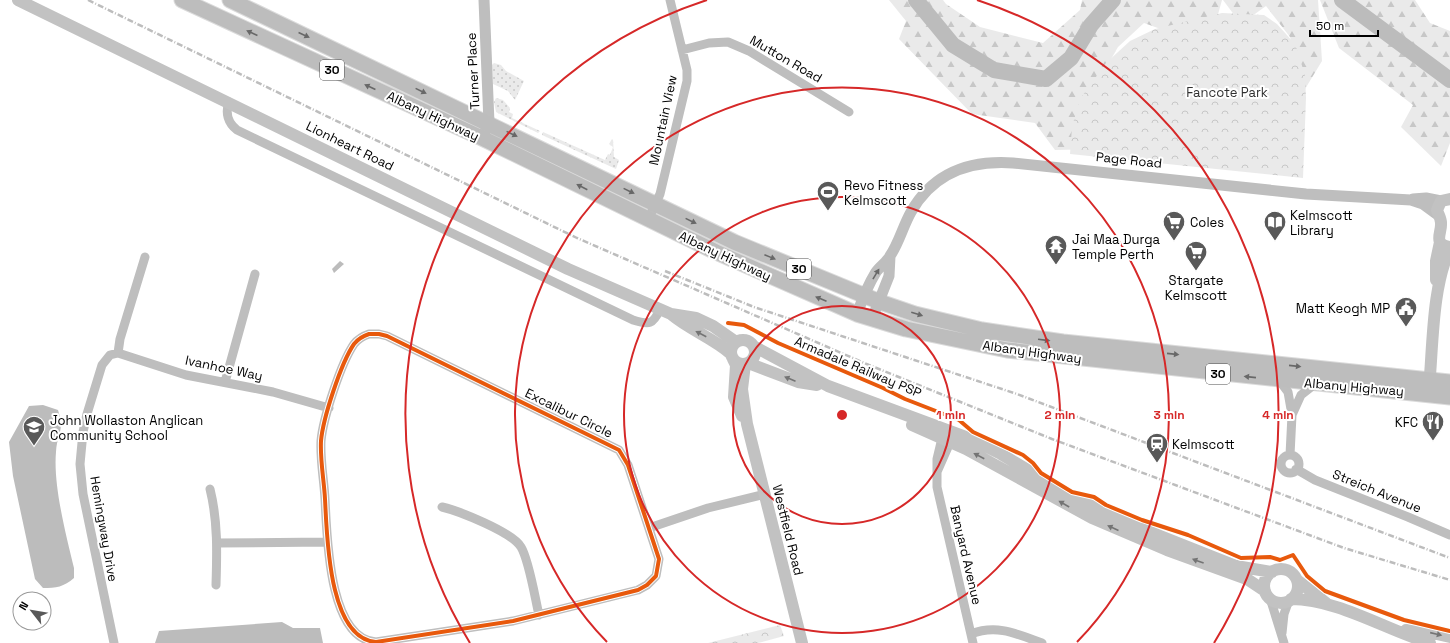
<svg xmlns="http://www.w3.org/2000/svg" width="1450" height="643" font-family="'Space Grotesk',sans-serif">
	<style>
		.forest { fill: url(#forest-firs) }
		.park { fill: url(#park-crowns) }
		.garden { fill: url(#garden-dots) }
		.water { fill: #bcbcbc }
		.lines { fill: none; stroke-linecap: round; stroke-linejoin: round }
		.river { stroke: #bcbcbc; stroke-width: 16 }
		.trunk-casing { stroke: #dbdbdb; stroke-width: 17 }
		.minor { stroke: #bebebe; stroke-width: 9 }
		.tertiary { stroke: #bebebe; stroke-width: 11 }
		.secondary { stroke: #c2c2c2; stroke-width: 12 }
		.trunk { stroke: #bdbdbd; stroke-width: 15 }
		.rail { stroke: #bdbdbd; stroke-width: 2.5; stroke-dasharray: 6 2 1 2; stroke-linecap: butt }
		.cycleway-casing { stroke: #fff; stroke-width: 6 }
		.cycleway { stroke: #e8590c; stroke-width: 4 }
		.oneway { fill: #686868 }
		.oneway2 { fill: #747474 }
		.ring { fill: none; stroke: #d62828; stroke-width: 2 }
		.labels { text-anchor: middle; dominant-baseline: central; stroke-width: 4; stroke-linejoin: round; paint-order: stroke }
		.shield { fill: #fff; stroke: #4c4c4c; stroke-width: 1 }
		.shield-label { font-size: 12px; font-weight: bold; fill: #000 }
		.street-label { font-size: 13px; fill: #000; stroke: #fff }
		.park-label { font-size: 13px; fill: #303030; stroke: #fff }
		.poi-label { font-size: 13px; fill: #000; stroke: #fff; text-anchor: start }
		.centre { fill: #d62828; stroke: #fff; stroke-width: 2 }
		.ring-label { font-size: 12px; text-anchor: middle; font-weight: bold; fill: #d62828; stroke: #fff; stroke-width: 4; stroke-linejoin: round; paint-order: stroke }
	</style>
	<defs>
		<pattern id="forest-firs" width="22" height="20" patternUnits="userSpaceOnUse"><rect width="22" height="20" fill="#eaeaea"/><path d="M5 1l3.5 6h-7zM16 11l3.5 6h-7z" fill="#c7c7c7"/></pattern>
		<pattern id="park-crowns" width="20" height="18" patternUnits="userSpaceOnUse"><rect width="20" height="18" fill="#eaeaea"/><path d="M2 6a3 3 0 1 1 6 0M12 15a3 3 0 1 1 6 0" fill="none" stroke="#c7c7c7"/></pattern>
		<pattern id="garden-dots" width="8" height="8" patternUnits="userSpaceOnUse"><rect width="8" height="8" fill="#eaeaea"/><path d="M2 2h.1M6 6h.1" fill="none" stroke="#c7c7c7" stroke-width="1.8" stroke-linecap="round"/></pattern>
	</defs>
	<rect width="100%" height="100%" fill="#fff"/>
	<!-- forest -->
	<path class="forest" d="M889 0H943L946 4 980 27 1043 43 1080 10 1082 0H1222L1217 18 1180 36 1144 23 1118 47 1079 114 1102 149 1055 150 1035 123 972 114 899 39 906 21Z
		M1223 0H1318L1322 61 1305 89 1290 37 1266 6 1241 24Z
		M1320 0H1415L1430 23 1450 31V143L1441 166 1401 127 1413 105 1339 48Z"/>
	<!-- park -->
	<path class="park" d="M1222 13 1264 15 1277 24 1295 44 1305 75 1306 98 1303 178 1070 154 1072 127 1080 99 1106 63 1130 41 1155 29Z
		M780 625 784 636 758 643H708Z"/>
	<!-- garden -->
	<path class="garden" d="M494 63 501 65 506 71 524 81 515 100 508 91 493 84 492 65Z
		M496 98 503 100 510 108 509 112 513 114 512 118 540 131 538 133 496 112 494 102Z
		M543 132 605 160 608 154 610 155 613 147 609 144 612 139 613 140 614 157 619 160 616 169 542 135Z"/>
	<!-- water -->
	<path class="water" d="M340 261 344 264 334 273 332 269Z
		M43 405 58 410C65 431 57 433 56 452 53 485 66 535 74 568V578C64 587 56 588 43 588L35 579 13 476 9 442 29 406Z
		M282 622 293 628H320L323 643H155L159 631Z"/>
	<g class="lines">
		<!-- river -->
		<path class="river" d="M916 0 953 45 994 70 1046 79 1071 58 1091 25 1113 0
			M1342 0 1450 80"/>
		<!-- trunk casing -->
		<g class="trunk-casing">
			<path id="trunk" d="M182 0 482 138 716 252 857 314 906 329 1007 350 1450 397
				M230 0 734 242 880 302 915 314 982 330 1063 342 1450 382"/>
		</g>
		<!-- minor -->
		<path class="minor" d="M682 50 709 43 728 42 749 51 849 112
			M229 102C225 113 228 123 237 130L633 320C649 325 653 325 660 309
			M648 220 660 194 687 81V70L670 0
			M369 334H379L387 336 619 450 628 465 659 559 656 576 647 585 638 590 513 621 376 642C328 639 327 534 325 499 324 480 320 460 321 441 323 418 341 363 354 344 358 339 363 336 369 334Z
			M118 353 120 339 145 257
			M1279 380 1288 392 1292 415 1290 455
			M225 382 255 274
			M1292 415 1301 395 1315 384
			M943 434 937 459V487L973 643
			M1281 464a9 9 0 1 1 18 0a9 9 0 1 1-18 0Z
			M1296 469 1315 480 1408 517 1450 535
			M937 472 952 438
			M210 489C218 521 217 553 216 585
			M442 507C459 511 512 532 521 547 529 560 535 598 539 615
			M649 528 708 508 765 494
			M217 543 327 542
			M1270 598 1284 643
			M1282 633 1284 614 1289 600
			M971 634C997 624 1017 634 1042 643
			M114 643 83 494 80 464 83 432 87 414 102 365 110 355 118 353 186 375 273 392 329 408"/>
		<!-- tertiary -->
		<path class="tertiary" d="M482 138 489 123 484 0
			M1413 199 1426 198 1441 201
			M857 314C862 300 868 285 876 272 880 266 887 262 890 256 899 243 903 226 911 212 933 173 970 160 1013 163L1306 194 1411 200 1423 204 1438 215
			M872 319 889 276 890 256"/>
		<!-- secondary -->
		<path class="secondary" d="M18 0 568 269 671 314 696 318 713 326 736 342
			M1450 199 1441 201 1437 210C1438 214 1441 218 1441 223 1442 233 1432 244 1450 247
			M1436 280V261L1440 242
			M672 315C690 330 713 338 731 354
			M731 352a12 12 0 1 1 24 0a12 12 0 1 1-24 0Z
			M755 347 828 386 971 439 1001 454 1075 498 1130 524 1236 566 1272 572
			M733 359 736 365 734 397 742 416
			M748 363 798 382 817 385
			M745 364 742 389 747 424 802 643
			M1429 388C1433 346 1432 286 1450 249
			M912 425 966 449 1092 518 1167 550 1247 579 1265 591
			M1264 586a17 17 0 1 1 34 0a17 17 0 1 1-34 0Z
			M1297 580 1326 603
			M1291 599C1338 599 1386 630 1430 643
			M1406 630 1428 632 1450 637"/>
		<!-- trunk -->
		<use href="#trunk" class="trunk"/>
		<!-- rail -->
		<path class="rail" d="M88 0 577 238 869 365 1052 439 1344 548 1450 580
			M665 271 754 307 1017 394 1450 558"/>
		<!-- cycleway casing -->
		<g class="cycleway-casing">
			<path id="cycleway" d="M728 323 744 325 778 343 883 388 905 399 959 420 973 432 1023 455 1033 463 1041 473 1072 492 1094 497 1106 505 1142 520 1188 535 1241 558 1270 557 1280 560 1293 555 1307 576 1325 591 1404 620 1450 631
				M369 334H379L387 336 619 450 628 465 659 559 656 576 647 585 638 590 513 621 376 642C328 639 327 534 325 499 324 480 320 460 321 441 323 418 341 363 354 344 358 339 363 336 369 334Z"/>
		</g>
		<!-- cycleway -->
		<use href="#cycleway" class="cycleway"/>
	</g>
	<!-- one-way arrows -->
	<defs><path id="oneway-solid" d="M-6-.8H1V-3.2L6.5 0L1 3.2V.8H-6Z"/></defs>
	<g class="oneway">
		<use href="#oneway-solid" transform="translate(252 33) rotate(-155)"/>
		<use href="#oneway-solid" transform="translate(304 35) rotate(25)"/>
		<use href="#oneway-solid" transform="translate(370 87) rotate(-155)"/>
		<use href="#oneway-solid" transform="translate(421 91) rotate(26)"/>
		<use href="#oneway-solid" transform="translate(512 134) rotate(26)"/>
		<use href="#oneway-solid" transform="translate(582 187) rotate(-153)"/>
		<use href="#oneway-solid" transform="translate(629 191) rotate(26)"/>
		<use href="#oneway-solid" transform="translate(691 221) rotate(26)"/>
		<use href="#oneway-solid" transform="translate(770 257) rotate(22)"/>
		<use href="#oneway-solid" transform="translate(876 274) rotate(-59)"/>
		<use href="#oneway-solid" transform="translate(821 299) rotate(-157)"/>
		<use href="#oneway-solid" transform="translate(917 314) rotate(17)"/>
		<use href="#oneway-solid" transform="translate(1044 340) rotate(7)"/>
		<use href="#oneway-solid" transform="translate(1173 354) rotate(6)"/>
		<use href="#oneway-solid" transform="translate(1295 366) rotate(6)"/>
		<use href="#oneway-solid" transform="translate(1250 377) rotate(-174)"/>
	</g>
	<g class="oneway2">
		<use href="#oneway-solid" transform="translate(701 334) rotate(-152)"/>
		<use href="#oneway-solid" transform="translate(790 379) rotate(-157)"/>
		<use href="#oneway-solid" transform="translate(979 456) rotate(-152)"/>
		<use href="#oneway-solid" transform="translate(1064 504) rotate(-150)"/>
		<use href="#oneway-solid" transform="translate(1113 528) rotate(-156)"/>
		<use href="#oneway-solid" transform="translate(1198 561) rotate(-160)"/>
		<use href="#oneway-solid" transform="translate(1436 634) rotate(13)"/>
	</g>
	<!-- distance rings -->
	<g class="ring">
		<circle cx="842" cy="415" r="109"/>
		<circle cx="842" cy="415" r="218"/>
		<path d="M607 642A327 327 0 1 1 1077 642"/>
		<path d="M470 643A436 436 0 0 1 707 0M977 0A436 436 0 0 1 1214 643"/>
	</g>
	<!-- icons -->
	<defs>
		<g id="stadium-pin" transform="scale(1.15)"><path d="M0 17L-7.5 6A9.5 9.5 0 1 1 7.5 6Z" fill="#595959" stroke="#fff"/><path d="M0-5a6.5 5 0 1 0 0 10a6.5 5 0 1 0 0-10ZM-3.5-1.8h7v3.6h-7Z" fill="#fff"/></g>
		<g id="supermarket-pin" transform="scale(1.15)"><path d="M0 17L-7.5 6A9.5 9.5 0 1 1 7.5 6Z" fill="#595959" stroke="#fff"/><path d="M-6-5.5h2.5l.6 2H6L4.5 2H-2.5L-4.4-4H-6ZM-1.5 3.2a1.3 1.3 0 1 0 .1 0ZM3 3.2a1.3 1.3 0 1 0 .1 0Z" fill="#fff"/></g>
		<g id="library-pin" transform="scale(1.15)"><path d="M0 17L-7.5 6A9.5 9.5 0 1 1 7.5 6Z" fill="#595959" stroke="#fff"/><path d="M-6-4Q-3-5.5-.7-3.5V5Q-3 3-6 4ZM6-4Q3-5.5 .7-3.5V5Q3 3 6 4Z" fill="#fff"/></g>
		<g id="temple-pin" transform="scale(1.15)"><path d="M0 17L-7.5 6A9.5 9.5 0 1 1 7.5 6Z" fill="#595959" stroke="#fff"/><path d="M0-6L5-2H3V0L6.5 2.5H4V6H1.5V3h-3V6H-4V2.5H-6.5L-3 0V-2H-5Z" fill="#fff"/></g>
		<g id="civic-pin" transform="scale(1.15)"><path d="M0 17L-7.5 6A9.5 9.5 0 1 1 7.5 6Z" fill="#595959" stroke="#fff"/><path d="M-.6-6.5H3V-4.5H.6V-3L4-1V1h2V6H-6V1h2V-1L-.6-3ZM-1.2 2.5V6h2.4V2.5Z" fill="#fff"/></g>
		<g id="restaurant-pin" transform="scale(1.15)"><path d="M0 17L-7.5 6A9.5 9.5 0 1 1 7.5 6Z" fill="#595959" stroke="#fff"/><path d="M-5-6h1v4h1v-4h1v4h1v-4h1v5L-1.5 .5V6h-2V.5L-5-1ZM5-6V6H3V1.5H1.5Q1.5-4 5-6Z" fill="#fff"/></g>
		<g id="school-pin" transform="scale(1.15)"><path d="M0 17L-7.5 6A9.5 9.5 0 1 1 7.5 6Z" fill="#595959" stroke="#fff"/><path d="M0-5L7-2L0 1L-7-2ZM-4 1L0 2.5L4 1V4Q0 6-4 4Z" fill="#fff"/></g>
		<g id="station-pin" transform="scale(1.15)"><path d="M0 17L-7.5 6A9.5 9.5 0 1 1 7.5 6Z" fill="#595959" stroke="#fff"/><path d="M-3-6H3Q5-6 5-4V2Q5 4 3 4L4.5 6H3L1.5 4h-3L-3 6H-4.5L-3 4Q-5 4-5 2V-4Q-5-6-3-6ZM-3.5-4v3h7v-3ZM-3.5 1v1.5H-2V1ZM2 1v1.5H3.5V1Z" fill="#fff"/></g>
	</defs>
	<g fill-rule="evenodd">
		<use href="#stadium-pin" x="828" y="192"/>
		<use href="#supermarket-pin" x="1174" y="222"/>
		<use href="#library-pin" x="1275" y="222"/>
		<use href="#temple-pin" x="1056" y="246"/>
		<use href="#supermarket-pin" x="1196" y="252"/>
		<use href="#civic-pin" x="1406" y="308"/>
		<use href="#restaurant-pin" x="1433" y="422"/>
		<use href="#school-pin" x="34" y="427"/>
		<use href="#station-pin" x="1157" y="444"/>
	</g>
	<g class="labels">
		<!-- shield labels -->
		<g class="shield">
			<rect x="320" y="60" width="24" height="20" rx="3"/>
			<rect x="787" y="259" width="24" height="20" rx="3"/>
			<rect x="1206" y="364" width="24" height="20" rx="3"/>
		</g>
		<g class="shield-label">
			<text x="332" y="70">30</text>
			<text x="799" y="269">30</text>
			<text x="1218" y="374">30</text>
		</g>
		<!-- street labels -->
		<g class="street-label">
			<text transform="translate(786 59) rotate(30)">Mutton Road</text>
			<text transform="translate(473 71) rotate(-93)">Turner Place</text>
			<text transform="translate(433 116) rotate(25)">Albany Highway</text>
			<text transform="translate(663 120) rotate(-78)">Mountain View</text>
			<text transform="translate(350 146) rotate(26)">Lionheart Road</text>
			<text transform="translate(1129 160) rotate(6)">Page Road</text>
			<text transform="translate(725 256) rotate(25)">Albany Highway</text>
			<text transform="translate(1032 352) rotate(8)">Albany Highway</text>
			<text transform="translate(858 367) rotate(23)">Armadale Railway PSP</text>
			<text transform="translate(224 368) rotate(12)">Ivanhoe Way</text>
			<text transform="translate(1354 387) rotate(5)">Albany Highway</text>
			<text transform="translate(569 413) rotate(26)">Excalibur Circle</text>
			<text transform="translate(1377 491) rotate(22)">Streich Avenue</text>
			<text transform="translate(104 529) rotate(80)">Hemingway Drive</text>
			<text transform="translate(788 530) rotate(76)">Westfield Road</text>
			<text transform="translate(966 555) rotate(77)">Banyard Avenue</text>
		</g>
		<!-- park labels -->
		<g class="park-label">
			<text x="1227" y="92">Fancote Park</text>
		</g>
		<!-- poi labels -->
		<g class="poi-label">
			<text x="844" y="185">Revo Fitness<tspan x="844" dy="15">Kelmscott</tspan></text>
			<text x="1290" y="215">Kelmscott<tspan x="1290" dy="15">Library</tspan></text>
			<text x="1190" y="222">Coles</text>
			<text x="1072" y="239">Jai Maa Durga<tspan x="1072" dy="15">Temple Perth</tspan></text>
			<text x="1196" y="280" text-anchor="middle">Stargate<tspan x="1196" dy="15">Kelmscott</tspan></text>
			<text x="1390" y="308" text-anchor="end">Matt Keogh MP</text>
			<text x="50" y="420">John Wollaston Anglican<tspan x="50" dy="15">Community School</tspan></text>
			<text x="1418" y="422" text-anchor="end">KFC</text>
			<text x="1172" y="444">Kelmscott</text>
		</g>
	</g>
	<circle cx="842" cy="415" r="6" class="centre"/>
	<g class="ring-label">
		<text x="951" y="419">1 min</text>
		<text x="1060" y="419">2 min</text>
		<text x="1169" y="419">3 min</text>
		<text x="1278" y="419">4 min</text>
	</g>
	<!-- north arrow -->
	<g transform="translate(32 611) rotate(301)"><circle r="19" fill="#ffffff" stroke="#999999"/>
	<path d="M0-3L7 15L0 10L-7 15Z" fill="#595959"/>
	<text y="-6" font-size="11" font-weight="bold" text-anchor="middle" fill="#000000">N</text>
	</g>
	<!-- scale -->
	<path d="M1310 30v6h68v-6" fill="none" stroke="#000000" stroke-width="2"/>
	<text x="1316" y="30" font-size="12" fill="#000000" stroke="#ffffff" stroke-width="3" paint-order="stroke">50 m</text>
</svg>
